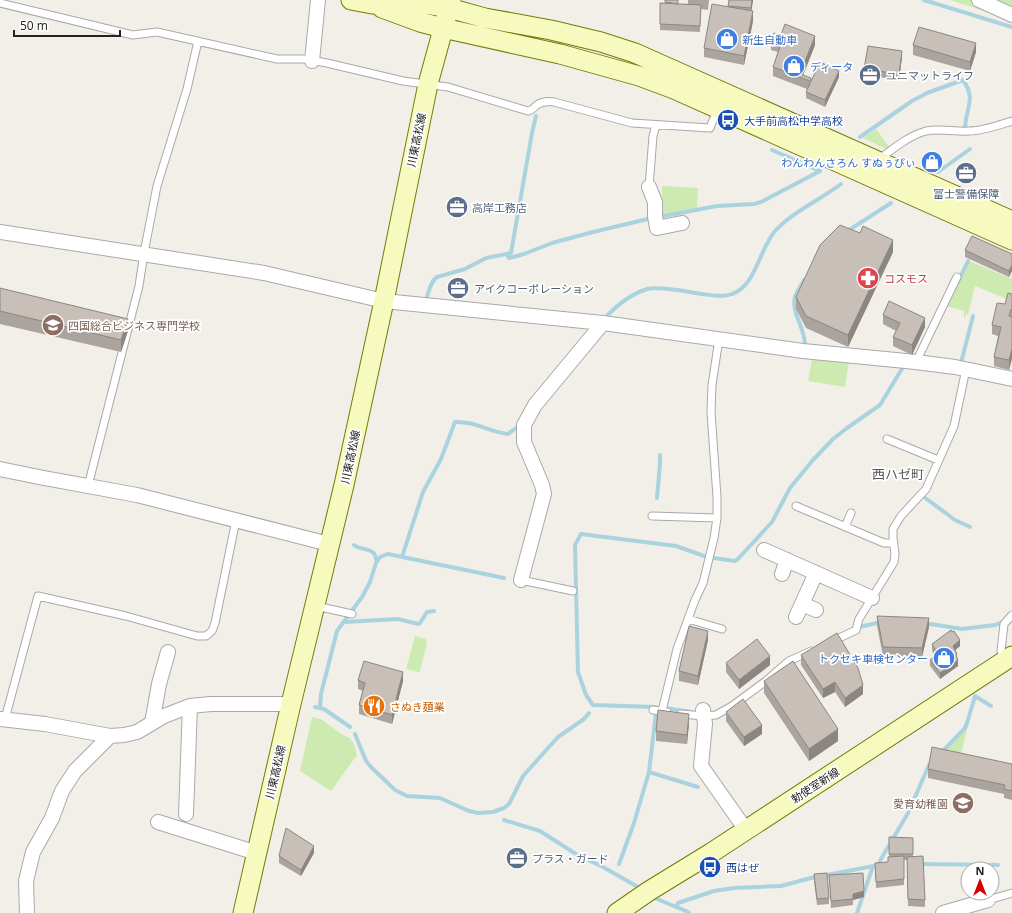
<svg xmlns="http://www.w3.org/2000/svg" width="1012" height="913" font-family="'Open Sans','Noto Sans JP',sans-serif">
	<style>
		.grass { fill: #cdebb0 }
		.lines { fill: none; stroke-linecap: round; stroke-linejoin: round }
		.stream { stroke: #aad3df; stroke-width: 4 }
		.lane-casing { stroke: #a9a9a9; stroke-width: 9 }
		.street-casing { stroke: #a9a9a9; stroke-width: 16 }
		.secondary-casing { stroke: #707d05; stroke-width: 21 }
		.lane { stroke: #fff; stroke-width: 7 }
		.street { stroke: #fff; stroke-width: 14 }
		.secondary { stroke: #f7fabf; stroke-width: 19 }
		.wall { fill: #aba49e }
		.shaded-wall { fill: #8b8681 }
		.building { fill: #c7bfb8; stroke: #8b8681 }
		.labels { text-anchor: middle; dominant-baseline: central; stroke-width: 3.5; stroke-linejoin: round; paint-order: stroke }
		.shop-label { font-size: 11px; fill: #366cbe; stroke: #fff; text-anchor: start }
		.service-label { font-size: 11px; fill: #4e5e75; stroke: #fff; text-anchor: start }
		.transit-label { font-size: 11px; fill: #164399; stroke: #fff; text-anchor: start }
		.street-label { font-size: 11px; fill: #222; stroke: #fff }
		.health-label { font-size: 11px; fill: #be3a42; stroke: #fff; text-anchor: start }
		.education-label { font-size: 11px; fill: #785e54; stroke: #fff; text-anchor: start }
		.food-label { font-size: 11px; fill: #c56008; stroke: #fff; text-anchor: start }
		.quarter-label { font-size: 13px; fill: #555; stroke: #fff }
	</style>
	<rect width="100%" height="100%" fill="#f2efe9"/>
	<!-- grass -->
	<path class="grass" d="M950 0H1012V20Z
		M876 129 890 148 888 150 863 138Z
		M662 186 698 188 697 208 662 215Z
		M969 261 1012 279V301L975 286 968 315 966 314 964 320V311L947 306Z
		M812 359 849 362 845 387 808 381Z
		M415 636 426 639 427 643 420 671 418 672 406 669Z
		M312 717 321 719 343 735 350 738 354 744 357 755 331 791 300 771Z
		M969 722 959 761 943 751 965 729Z"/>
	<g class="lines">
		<!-- stream -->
		<path class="stream" d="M924 0 1012 27
			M860 137 912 101 927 93 963 80C977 100 965 108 965 130
			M772 150 820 171
			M938 172 970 149
			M846 232 891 203
			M507 254 509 258 524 254 552 243 593 232 648 219 717 206 754 204 761 202 820 171
			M804 280C801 286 797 291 795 297 791 314 806 329 805 346
			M958 282 968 261
			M426 300C429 292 430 282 437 277L465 269 486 258 511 253 532 133 536 116
			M605 318C616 306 631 294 647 289 662 286 687 292 702 294 712 295 722 298 732 294 757 285 759 248 776 230 794 211 820 200 841 184
			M961 363 973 316
			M924 497 955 520 970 527
			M657 498 660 464V455
			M354 545C361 551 376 547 376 560
			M402 557 423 492 441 459 455 422C475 421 489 432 508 434L520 425
			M344 622 398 619 418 624 420 623 427 612 434 611
			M924 623 962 629 995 625 1004 622
			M859 627 882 622
			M315 707 324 709 350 727
			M320 707 321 694 337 631 362 597 370 582 376 563 380 557 388 554 504 578
			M655 707 593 705 586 695 578 672 575 545 581 534 676 546 707 557 735 561 738 559 772 522 790 488 813 460 833 439 847 428 880 405 903 367
			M665 708 691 712
			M355 734 366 761 371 767 395 790 407 796 440 798 469 811 478 813 493 812 504 808 509 804 523 776 558 737 584 719 589 713
			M941 753 965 728 968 720 975 696 991 706
			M649 772 698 787
			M504 820 540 831 576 854 603 867 638 887
			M619 864 634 823 649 772 656 713
			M879 864 881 859 908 813 929 765 932 762
			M919 864 998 865
			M657 899 686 911 689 913
			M676 907 678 903 714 891 734 888 781 886 811 878 879 865
			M857 913 873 866"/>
		<!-- lane casing -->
		<g class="lane-casing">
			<path id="lane" d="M0 3 133 35 157 32 277 59H305L327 63 403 81 448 87 528 111C533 110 533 108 537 105 543 101 548 101 554 102L632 123 710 128 717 110
				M878 160C893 149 908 136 926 131 940 128 955 132 969 131 983 131 999 125 1012 121
				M649 187 653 136 656 125
				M916 362 957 277
				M887 439 938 460
				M88 486 139 286 144 253 157 186 187 89 198 41
				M796 506 884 543H893
				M652 516 717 518
				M845 527 851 513
				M521 580 573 591
				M316 606 352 614
				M688 619 722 629
				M833 641 856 630 859 619 894 562 895 554 893 538V529L901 516 926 489 954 426 966 369
				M1004 659 1001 651 1004 624 1012 615
				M653 710 667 712
				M662 711 677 649 695 600 703 583 714 538 717 518V497L711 412 712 385 719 339
				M681 714 704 716 716 715 732 706 766 681 789 661 811 651
				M5 719 38 596 126 616 197 636H206L212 631 215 623 236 520
				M988 900 1012 893"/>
		</g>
		<!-- street casing -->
		<g class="street-casing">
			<path id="street" d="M979 0 1012 15
				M312 61 318 0
				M649 187 655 202V216L657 228 682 223
				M0 232 264 273 384 301 603 323 803 351 916 362 955 367 1012 379
				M0 469 44 478 137 495 329 544
				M764 550 872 598
				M782 574 787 560
				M521 580 544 494 542 485 524 442V425L535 405 603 323
				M802 604 816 610
				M796 617 816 573
				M703 710 705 724 701 766 746 830
				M0 719 45 724 110 736 124 735 137 732 164 716 190 706 211 704H291
				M152 723 159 684 168 652
				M186 814 190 706
				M158 822 257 853
				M27 913 26 881 33 852 52 818 62 791 75 771 110 736
				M943 913 988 900"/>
		</g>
		<!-- secondary casing -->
		<g class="secondary-casing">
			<path id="secondary" d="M351 0 372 4H425L449 8 485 18 551 30 601 42 635 53 1012 221
				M382 8 420 22 443 28 560 54 639 76 674 89 1012 240
				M243 913 291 704 344 485 384 301 428 84 451 0
				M617 913 649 891 711 853 1012 656"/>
		</g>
		<!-- lane -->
		<use href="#lane" class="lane"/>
		<!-- street -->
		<use href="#street" class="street"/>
		<!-- secondary -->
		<use href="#secondary" class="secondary"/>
	</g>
	<!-- wall -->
	<path class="wall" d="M665 0 678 4H688V0H709L708 10 701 9 700 32 660 30V3H665Z
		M729 0H753L751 11 753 21 744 65 704 57V48L728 7Z
		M781 35 815 45 803 75 811 82 839 77 825 107 806 98V92L807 89 773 76V67L778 52 771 50V40Z
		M913 45 976 52 970 71 913 55Z
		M902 57 899 80 864 75V69Z
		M965 250 1012 254 1009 277 965 257Z
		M893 252 848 347 806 328 796 309V297Z
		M0 288 128 331 121 352 0 324Z
		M1012 294V358L1009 370 994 366V357L998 336 992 334V325Z
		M883 315 925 327 912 355 893 346V337L896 331 883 324Z
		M877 616 929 627 922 657 883 656 877 626Z
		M708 640 698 685 679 681V671Z
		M932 644 960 646 955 650 957 658 958 666 940 679 930 666V660L935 656 932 651Z
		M801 655 863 694 845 707 835 692 823 698 801 665Z
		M726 663 770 665 739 689 726 672Z
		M358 680 403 681 392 724 359 714V705L363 691 358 689Z
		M764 681 838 741 809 761 764 693Z
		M726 712 762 734 744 746 726 721Z
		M689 723 687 744 656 741V731Z
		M1012 764V800L1004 798V794L928 778V769Z
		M889 837 913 838V857L925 900V907L908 906 907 860H904V885L876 888 875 863 888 862V857H889Z
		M314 853 301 876 279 863V856Z
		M814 874 829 898V904L817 905 814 881Z
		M829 875 864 897 853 900V905L831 908Z"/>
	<!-- shaded-wall -->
	<path class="shaded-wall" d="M752 0H753L751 15V8Z
		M753 11V21L744 65V56Z
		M815 36V45L802 78 800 74Z
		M976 43V52L970 71V62Z
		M902 51V57L899 80V74Z
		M839 71V77L825 107V100Z
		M893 240V252L848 347V335Z
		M1012 265V271L1009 277V271Z
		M925 318V327L912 355V345Z
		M128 319V331L121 352V340Z
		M1012 349V358L1009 370V360Z
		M929 618V627L922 657V648Z
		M708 631V640L698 685V676Z
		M960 640V646L953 652V646Z
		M770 656V665L739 689V680Z
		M958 660V666L940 679V673Z
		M403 672V681L392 724V715Z
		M835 682V692L823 698V689Z
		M863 685V694L845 707V698Z
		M689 714V723L687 744V735Z
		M762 725V734L744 746V737Z
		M838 729V741L809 761V749Z
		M314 846V853L301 876V870Z
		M864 891V897L853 900V894Z"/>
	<!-- building -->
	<path class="building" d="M665 0H678V4L665 2Z
		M729 0H752L751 8 728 6Z
		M660 3 701 5 700 26 660 24Z
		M712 4 753 11 744 56 704 48Z
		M785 24 815 36 800 74 811 78 810 81 773 67 781 44 771 40 774 33 781 35Z
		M919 27 976 43 970 62 913 45Z
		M868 46 902 51 899 74 864 69Z
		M820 62 839 71 825 100 806 92Z
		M840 225 860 233 863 226 893 240 848 335 806 316 796 297 820 245Z
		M972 236 1012 254V265L1009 271 965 250Z
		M0 288 128 319 121 340 0 311Z
		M1008 293 1012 294V310L1011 309 1009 316 1012 317V349L1009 360 994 357 1001 327 992 325 997 303 1005 304Z
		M889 301 925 318 912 345 893 337 900 323 883 315Z
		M877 616 929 618 922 648 883 647Z
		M689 626 708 631 698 676 679 671Z
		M951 630 952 632 954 631 960 640 953 646 957 654 956 655 958 660 940 673 930 660 938 654 932 644Z
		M837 633 858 668 863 685 845 698 835 682 823 689 801 655Z
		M757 639 770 656 739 680 726 663Z
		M364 661 403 672 392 715 359 705 365 683 358 680Z
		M793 661 838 729 809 749 764 681Z
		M743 699 762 725 744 737 726 712Z
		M658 710 689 714 687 735 656 731Z
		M932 747 1012 764V791L1004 789 1005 785 928 769Z
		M286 828 314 846 301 870 279 856Z
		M889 837 913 838V854H889Z
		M904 856V879L876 882 875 863 888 862V857Z
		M923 856 925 900 908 899 907 857Z
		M827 873 829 898 817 899 814 874Z
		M863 873 864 891 853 894V899L831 901 829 875Z"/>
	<!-- icons -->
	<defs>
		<g id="shop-disc" transform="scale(1.15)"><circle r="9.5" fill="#3f7fe0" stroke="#fff"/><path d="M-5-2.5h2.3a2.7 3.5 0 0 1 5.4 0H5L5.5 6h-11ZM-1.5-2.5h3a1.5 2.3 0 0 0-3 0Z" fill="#fff"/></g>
		<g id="office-disc" transform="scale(1.15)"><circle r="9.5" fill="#5c6f8a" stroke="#fff"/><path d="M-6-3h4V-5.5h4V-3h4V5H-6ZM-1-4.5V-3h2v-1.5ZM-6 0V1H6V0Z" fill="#fff"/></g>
		<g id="bus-disc" transform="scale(1.15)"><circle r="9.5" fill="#1a4fb4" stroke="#fff"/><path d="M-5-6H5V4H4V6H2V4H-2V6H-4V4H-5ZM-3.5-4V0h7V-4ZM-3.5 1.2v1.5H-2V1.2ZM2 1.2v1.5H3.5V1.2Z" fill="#fff"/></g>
		<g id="pharmacy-disc" transform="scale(1.15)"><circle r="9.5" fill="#e0444e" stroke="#fff"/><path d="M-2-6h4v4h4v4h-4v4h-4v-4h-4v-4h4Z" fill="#fff"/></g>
		<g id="school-disc" transform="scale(1.15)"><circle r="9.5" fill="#8d6e63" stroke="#fff"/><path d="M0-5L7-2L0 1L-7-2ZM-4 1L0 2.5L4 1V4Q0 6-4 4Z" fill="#fff"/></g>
		<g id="restaurant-disc" transform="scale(1.15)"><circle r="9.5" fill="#e8710a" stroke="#fff"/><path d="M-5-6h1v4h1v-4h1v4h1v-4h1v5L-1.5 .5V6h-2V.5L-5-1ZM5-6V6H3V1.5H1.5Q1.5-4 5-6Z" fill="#fff"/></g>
	</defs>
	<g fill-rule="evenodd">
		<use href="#shop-disc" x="727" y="39"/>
		<use href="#shop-disc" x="794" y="66"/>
		<use href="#office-disc" x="870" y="75"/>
		<use href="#bus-disc" x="728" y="120"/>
		<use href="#shop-disc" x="932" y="162"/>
		<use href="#office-disc" x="966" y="173"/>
		<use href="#office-disc" x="457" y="207"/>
		<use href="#pharmacy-disc" x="868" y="278"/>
		<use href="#office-disc" x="458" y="288"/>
		<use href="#school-disc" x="53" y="325"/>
		<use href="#shop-disc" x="944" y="658"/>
		<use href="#restaurant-disc" x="374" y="706"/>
		<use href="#school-disc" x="963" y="803"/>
		<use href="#office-disc" x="517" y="858"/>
		<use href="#bus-disc" x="710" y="867"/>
	</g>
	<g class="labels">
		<!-- shop labels -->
		<g class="shop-label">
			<text x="742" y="39">新生自動車</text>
			<text x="810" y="66">ディータ</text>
			<text x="916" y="162" text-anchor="end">わんわんさろん すぬぅぴぃ</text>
			<text x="928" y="658" text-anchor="end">トクセキ車検センター</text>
		</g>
		<!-- service labels -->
		<g class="service-label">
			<text x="886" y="75">ユニマットライフ</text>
			<text x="966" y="193" text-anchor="middle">富士警備保障</text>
			<text x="472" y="207">高岸工務店</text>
			<text x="474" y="288">アイクコーポレーション</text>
			<text x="532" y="858">プラス・ガード</text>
		</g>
		<!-- transit labels -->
		<g class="transit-label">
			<text x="744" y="120">大手前高松中学高校</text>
			<text x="726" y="867">西はぜ</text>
		</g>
		<!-- street labels -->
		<g class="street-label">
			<text transform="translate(416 140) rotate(-78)">川東高松線</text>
			<text transform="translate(350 457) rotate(-78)">川東高松線</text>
			<text transform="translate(275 772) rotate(-77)">川東高松線</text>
			<text transform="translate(815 785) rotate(-33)">勅使室新線</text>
		</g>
		<!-- health labels -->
		<g class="health-label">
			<text x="884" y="278">コスモス</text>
		</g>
		<!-- education labels -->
		<g class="education-label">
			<text x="68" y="325">四国総合ビジネス専門学校</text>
			<text x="948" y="803" text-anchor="end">愛育幼稚園</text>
		</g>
		<!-- food labels -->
		<g class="food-label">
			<text x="390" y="706">さぬき麺業</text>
		</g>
		<!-- quarter labels -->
		<g class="quarter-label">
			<text x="898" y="474">西ハゼ町</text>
		</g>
	</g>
	<!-- north arrow -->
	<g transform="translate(980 881)"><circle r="19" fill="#ffffff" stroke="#a7a7a7"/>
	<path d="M0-3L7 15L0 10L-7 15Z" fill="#d40000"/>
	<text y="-6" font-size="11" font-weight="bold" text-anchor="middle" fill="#222222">N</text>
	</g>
	<!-- scale -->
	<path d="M14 30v6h106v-6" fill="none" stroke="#222222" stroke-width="2"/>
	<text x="20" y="30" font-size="12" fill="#222222" stroke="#ffffff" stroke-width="3" paint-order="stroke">50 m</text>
</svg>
